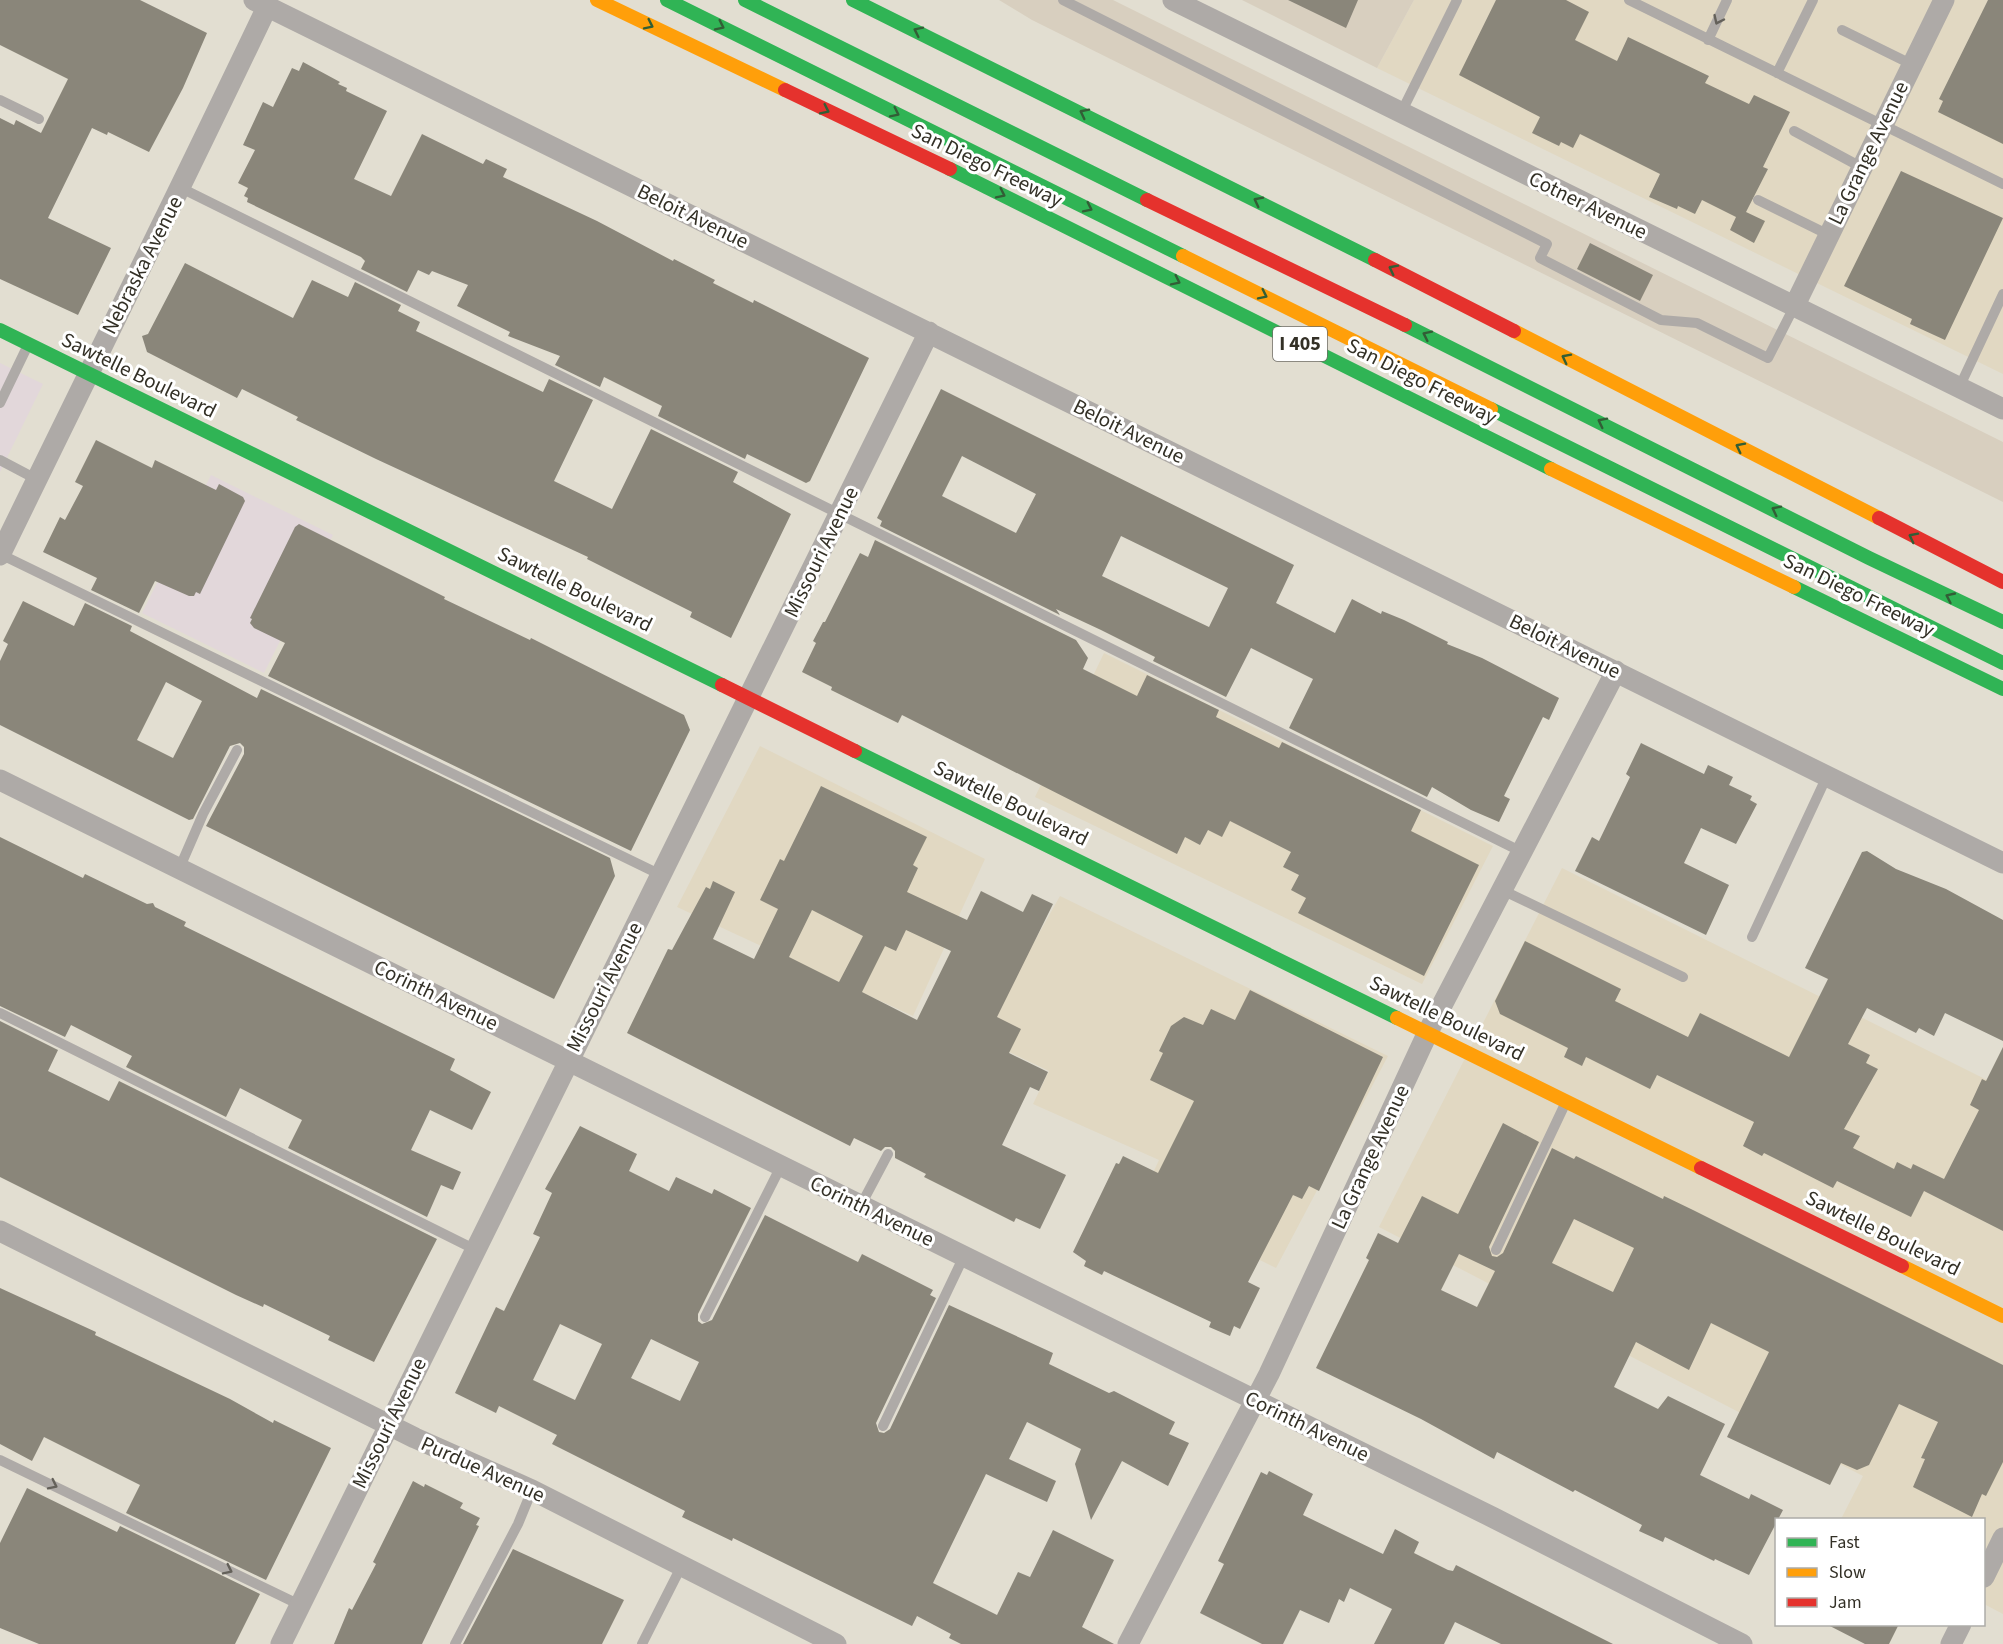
<svg xmlns="http://www.w3.org/2000/svg" width="2003" height="1644" font-family="'Source Sans 3',sans-serif">
	<style>
		.built { fill: #e1d8c2 }
		.industrial { fill: #d8cfbf }
		.education { fill: #e2d7da }
		.building { fill: #8a867a; fill-rule: evenodd }
		.lines { fill: none; stroke-linecap: round; stroke-linejoin: round }
		.lane { stroke: #aeaaa7; stroke-width: 10 }
		.street { stroke: #aeaaa7; stroke-width: 21 }
		.fast { stroke: #30b455; stroke-width: 14 }
		.slow { stroke: #ff9f0a; stroke-width: 14 }
		.jam { stroke: #e5322d; stroke-width: 14 }
		.oneway { stroke: #64615a }
		.oneway2 { stroke: #325e36 }
		.labels { text-anchor: middle; dominant-baseline: central; stroke-width: 6; stroke-linejoin: round; paint-order: stroke }
		.shield { fill: #fff; stroke: #706e67; stroke-width: 1.5 }
		.shield-label { font-size: 20px; font-weight: bold; fill: #333026 }
		.street-label { font-size: 21px; fill: #333026; stroke: #fff }
	</style>
	<rect width="100%" height="100%" fill="#e2ded1"/>
	<!-- built -->
	<path class="built" d="M1414 0H2003V374L1377 68Z
		M1104 653 1493 846 1422 984 1035 797Z
		M760 746 985 859 913 1016 677 907Z
		M1562 868 2003 1088V1614L1984 1604V1520L1841 1519 1863 1476 1379 1227Z
		M1060 896 1388 1056 1276 1268 1140 1201 1159 1160 1033 1104 1049 1071 980 1038Z"/>
	<!-- industrial -->
	<path class="industrial" d="M999 0H1113L2003 442V502L1032 20Z
		M1242 0H1414L1377 68Z"/>
	<!-- education -->
	<path class="education" d="M0 363 43 384 0 472Z
		M211 475 333 535 264 673 142 613Z"/>
	<!-- building -->
	<path class="building" d="M0 0H140L207 33 183 88 149 152 108 132 107 135 92 128 48 218 111 248 78 315 0 279V118L14 125 16 120 41 133 68 79 0 45Z
		M1288 0H1358L1346 28Z
		M1496 0H1566L1589 12 1575 40 1617 61 1628 37 1709 76 1705 83 1749 104 1754 95 1790 112 1763 167 1768 169 1746 212 1765 221 1754 243 1730 230 1736 217 1702 200 1695 214 1678 206 1677 209 1649 197 1660 174 1580 134 1573 148 1561 142 1559 146 1532 133 1540 117 1459 75Z
		M1988 0H2003V144L1938 112 1943 101 1939 99Z
		M303 62 340 82 338 84 347 88 346 91 387 111 354 179 391 196 422 134 483 164 486 159 507 169 503 177 597 221 673 261 674 259 715 280 713 283 753 303 754 300 869 358 810 481 806 483 747 454 745 459 658 416 662 406 604 377 600 387 555 365 560 356 508 336 510 332 457 306 468 285 432 271 429 275 418 270 407 292 361 269 365 261 361 257 247 202 248 198 244 196 248 188 238 183 255 150 243 145 263 102 273 107 292 68 299 71Z
		M1901 171 2003 218 1945 340 1910 324 1912 319 1844 286Z
		M1590 243 1653 275 1640 301 1577 269Z
		M185 263 293 318 312 280 348 297 355 282 401 305 398 311 420 322 416 331 543 392 549 379 593 400 554 481 612 509 651 429 738 472 733 482 791 514 731 638 690 617 692 612 587 559 588 557 376 459 296 420 298 417 242 389 237 398 147 352 142 336 148 334Z
		M941 389 1294 565 1276 603 1335 633 1352 599 1381 614 1382 611 1404 620 1448 642 1447 644 1482 658 1559 698 1549 720 1543 717 1504 796 1510 799 1499 822 1471 810 1432 787 1427 797 1289 728 1313 679 1251 648 1226 697 1153 661 1155 657 1101 630 1056 609 1060 615 880 526 882 521 877 518ZM962 456 1036 494 1016 533 942 496ZM1121 536 1228 588 1209 627 1102 576Z
		M96 440 152 468 155 460 216 490 219 484 243 497 245 501 200 594 196 592 194 596H189L155 581 139 613 91 590 97 578 43 552 60 517 65 520 83 486 75 482Z
		M299 524 445 597 444 599 530 640 531 638 684 715 690 730 631 851 268 676 285 643 254 628 250 623 252 619 250 618 295 527Z
		M875 540 1076 640 1088 658 1083 669 1137 696 1147 675 1219 710 1216 717 1279 748 1282 742 1421 810 1411 831 1479 865 1424 976 1298 913 1306 898 1291 890 1299 875 1283 867 1291 852 1230 821 1222 837 1208 830 1200 845 1185 837 1177 854 902 715 898 723 831 690 832 687 802 672 816 643 813 641 823 622H825L860 553 868 557Z
		M23 601 74 626 85 603 132 626 130 631 257 698 261 689 610 858 615 876 554 999 206 826 244 754V747L240 743 230 746 193 819 189 820 0 725V661L8 644 3 641ZM166 682 202 701 173 758 137 740Z
		M1641 743 1704 774 1708 765 1733 777 1729 785 1752 796 1750 800 1757 804 1736 844 1701 828 1684 863 1729 885 1706 935 1575 871 1592 837 1599 841 1630 777 1626 774Z
		M821 786 927 837 913 865 918 868 907 892 967 920 981 891 1023 912 1032 894 1053 904 997 1017 1021 1029 1009 1053 1048 1072 1039 1091 1030 1087 1002 1145 1066 1175 1040 1229 1016 1218 1014 1222 924 1177 926 1174 895 1158V1151L891 1147H885L881 1151 854 1138 850 1146 627 1033 668 949 672 950 706 887 710 889 713 881 735 892 713 939 754 959 778 909 760 900 780 859 784 861ZM812 910 863 936 839 982 789 957ZM906 930 951 951 917 1020 862 992 885 946 896 951Z
		M0 837 83 878 85 874 147 904 153 903 155 907 186 922 184 926 455 1059 450 1070 491 1092 472 1130 430 1110 411 1150 461 1172 453 1190 441 1185 427 1217 288 1148 302 1120 240 1088 226 1117 126 1067 132 1056 71 1025 65 1037 0 1006Z
		M1867 851 1896 869 1946 889 2003 920V1041L1945 1013 1934 1036 1919 1028 1916 1033 1867 1008 1848 1044 1870 1055 1866 1063 1878 1069 1844 1129 1860 1136 1853 1148 1894 1169 1897 1162 1911 1169 1913 1164 1944 1179 1979 1110 1970 1105 1982 1079 1986 1081 2003 1047V1231L1924 1191 1911 1217 1837 1181 1833 1188 1764 1153 1762 1156 1743 1146 1754 1122 1657 1075 1650 1089 1586 1057 1582 1066 1564 1057 1568 1048 1500 1014 1495 1001 1525 941 1621 989 1615 1001 1688 1037 1700 1013 1789 1057 1828 979 1805 968 1862 852Z
		M1250 990 1383 1057 1319 1191 1309 1186 1302 1199 1293 1195 1248 1282 1260 1288 1240 1329 1234 1326 1230 1336 1209 1327 1211 1322 1104 1271 1102 1275 1084 1266 1086 1261 1073 1252 1116 1163 1119 1164 1123 1156 1158 1173 1194 1101 1150 1080 1163 1053 1159 1051 1171 1026 1184 1017 1203 1025 1211 1009 1235 1020Z
		M0 1021 58 1050 48 1071 109 1101 119 1081 437 1239 374 1362 328 1340 330 1336 264 1304 263 1307 236 1295 0 1177Z
		M1503 1123 1539 1142 1489 1247 1492 1256 1497 1257 1503 1253 1552 1148 1574 1159 1576 1156 1663 1199 1664 1196 1693 1210 2003 1365V1462L1986 1496 1982 1494 1972 1517 1913 1487 1925 1459 1921 1458 1938 1422 1899 1404 1869 1465 1857 1470 1841 1463 1830 1485 1727 1437 1769 1352 1711 1323 1689 1370 1636 1342 1614 1387 1658 1409 1668 1396 1725 1424 1700 1475 1749 1499 1751 1494 1783 1510 1749 1575 1715 1559 1714 1561 1665 1537 1663 1542 1639 1531 1642 1525 1575 1490 1573 1492 1497 1452 1494 1459 1421 1419 1316 1368 1369 1260 1366 1258 1378 1233 1398 1243 1422 1196 1458 1214ZM1574 1219 1634 1248 1613 1292 1552 1263ZM1459 1254 1495 1271 1477 1307 1441 1290Z
		M580 1126 637 1154 629 1171 669 1191 676 1177 712 1194 714 1189 751 1208 698 1314V1321L702 1324 712 1320 765 1215 858 1262 862 1254 933 1290 930 1295 936 1298 876 1423 879 1432 884 1433 890 1429 949 1305 1053 1353 1049 1364 1109 1393 1114 1391 1175 1422 1169 1434 1189 1443 1168 1486 1122 1461 1091 1520 1075 1464 1081 1449 1027 1422 1009 1459 1056 1481 1047 1502 986 1474 933 1583 997 1615 1018 1572 1030 1577 1053 1530 1114 1560 1082 1627 1114 1644H961L949 1638 951 1634 917 1616 912 1626 733 1538 732 1541 682 1517 685 1511 552 1444 557 1435 499 1406 496 1413 455 1393 496 1307 504 1311 540 1237 533 1234 552 1193 545 1189ZM560 1324 602 1344 575 1400 533 1380ZM651 1339 699 1362 680 1401 631 1378Z
		M0 1288 96 1332 95 1335 230 1399 273 1423 274 1420 331 1448 266 1580 126 1513 140 1485 44 1437 32 1461 0 1444Z
		M1269 1471 1313 1494 1303 1515 1383 1554 1395 1529 1419 1542 1414 1553 1448 1570 1453 1571 1456 1565 1613 1644H1501L1455 1622 1444 1644H1374L1392 1609 1350 1588 1344 1602 1339 1599 1329 1623 1300 1610 1283 1644H1262L1200 1613 1224 1564 1218 1561 1261 1472 1267 1475Z
		M413 1481 424 1487 425 1484 463 1503 460 1508 480 1518 476 1525 479 1526 422 1644H334L349 1608 352 1610 376 1564 373 1562Z
		M27 1488 117 1532 120 1526 260 1594 235 1644H39L0 1628V1543Z
		M513 1549 624 1600 602 1644H463Z
		M1826 1624H1899L1889 1644H1865Z"/>
	<g class="lines">
		<!-- lane -->
		<path class="lane" d="M1063 0 1547 244 1540 258 1661 320 1697 323 1768 358 1794 307
			M1629 0 2003 184
			M1842 30 1911 64
			M1708 40 1727 0
			M1777 73 1813 0
			M0 100 39 119
			M1401 113 1457 0
			M1794 131 1861 167
			M181 188 1522 852
			M1758 200 1829 235
			M1959 388 2003 294
			M0 403 27 347
			M0 460 36 479
			M0 554 661 875
			M180 867 203 814 237 750
			M1502 890 1683 977
			M1752 937 1827 776
			M0 1013 474 1249
			M861 1205 888 1154
			M1496 1250 1565 1104
			M705 1317 781 1166
			M883 1426 964 1256
			M0 1460 300 1605
			M455 1644 518 1524 532 1490
			M642 1644 682 1565"/>
		<!-- street -->
		<path class="street" d="M254 0 2003 863
			M1173 0 2003 409
			M1794 307 1944 0
			M0 555C89 372 180 190 267 7
			M0 780 1494 1518 1742 1644
			M0 1231 415 1438 532 1490 836 1644
			M1984 1577 2003 1538
			M281 1644 929 332
			M1128 1644 1269 1374 1428 1032 1616 671
			M1951 1644 1961 1624"/>
		<!-- fast -->
		<path class="fast" d="M667 0 1183 256
			M745 0 1147 200
			M853 0 1375 260
			M950 169 1551 469
			M1405 325 1869 558 2003 622
			M0 330 722 685
			M1491 409 2003 663
			M1794 587 2003 689
			M855 751 1397 1018"/>
		<!-- slow -->
		<path class="slow" d="M597 0 785 90
			M1183 256 1491 409
			M1514 331 1879 518
			M1551 469 1794 587
			M1397 1018 1701 1168
			M1902 1266 2003 1316"/>
		<!-- jam -->
		<path class="jam" d="M785 90 950 169
			M1147 200 1405 325
			M1375 260 1514 331
			M1879 518 2003 582
			M722 685 855 751
			M1701 1168 1902 1266"/>
	</g>
	<!-- one-way arrows -->
	<defs><path id="oneway-chevron" d="M-2-3.5L2.5 0L-2 3.5" fill="none" stroke-width="1.6" stroke-linecap="round" stroke-linejoin="round" transform="scale(1.5)"/></defs>
	<g class="oneway">
		<use href="#oneway-chevron" transform="translate(1718 20) rotate(115)"/>
		<use href="#oneway-chevron" transform="translate(53 1485) rotate(26)"/>
		<use href="#oneway-chevron" transform="translate(228 1570) rotate(26)"/>
	</g>
	<g class="oneway2">
		<use href="#oneway-chevron" transform="translate(649 25) rotate(26)"/>
		<use href="#oneway-chevron" transform="translate(720 26) rotate(26)"/>
		<use href="#oneway-chevron" transform="translate(918 31) rotate(-154)"/>
		<use href="#oneway-chevron" transform="translate(825 110) rotate(26)"/>
		<use href="#oneway-chevron" transform="translate(895 113) rotate(26)"/>
		<use href="#oneway-chevron" transform="translate(1084 113) rotate(-153)"/>
		<use href="#oneway-chevron" transform="translate(1001 194) rotate(26)"/>
		<use href="#oneway-chevron" transform="translate(1258 201) rotate(-153)"/>
		<use href="#oneway-chevron" transform="translate(1088 208) rotate(26)"/>
		<use href="#oneway-chevron" transform="translate(1393 269) rotate(-153)"/>
		<use href="#oneway-chevron" transform="translate(1176 281) rotate(26)"/>
		<use href="#oneway-chevron" transform="translate(1263 295) rotate(26)"/>
		<use href="#oneway-chevron" transform="translate(1427 335) rotate(-154)"/>
		<use href="#oneway-chevron" transform="translate(1566 358) rotate(-153)"/>
		<use href="#oneway-chevron" transform="translate(1602 422) rotate(-153)"/>
		<use href="#oneway-chevron" transform="translate(1740 447) rotate(-153)"/>
		<use href="#oneway-chevron" transform="translate(1776 510) rotate(-153)"/>
		<use href="#oneway-chevron" transform="translate(1913 537) rotate(-153)"/>
		<use href="#oneway-chevron" transform="translate(1950 597) rotate(-155)"/>
	</g>
	<g class="labels">
		<!-- shield labels -->
		<rect class="shield" x="1273" y="327" width="54" height="34" rx="4.5"/>
		<g class="shield-label">
			<text x="1300" y="344">I 405</text>
		</g>
		<!-- street labels -->
		<g class="street-label">
			<text transform="translate(1868 153) rotate(-64)">La Grange Avenue</text>
			<text transform="translate(987 165) rotate(26)">San Diego Freeway</text>
			<text transform="translate(1588 205) rotate(26)">Cotner Avenue</text>
			<text transform="translate(693 216) rotate(26)">Beloit Avenue</text>
			<text transform="translate(142 265) rotate(-63)">Nebraska Avenue</text>
			<text transform="translate(139 375) rotate(26)">Sawtelle Boulevard</text>
			<text transform="translate(1422 381) rotate(27)">San Diego Freeway</text>
			<text transform="translate(1129 431) rotate(26)">Beloit Avenue</text>
			<text transform="translate(821 552) rotate(-64)">Missouri Avenue</text>
			<text transform="translate(575 589) rotate(26)">Sawtelle Boulevard</text>
			<text transform="translate(1859 595) rotate(26)">San Diego Freeway</text>
			<text transform="translate(1565 646) rotate(26)">Beloit Avenue</text>
			<text transform="translate(1011 803) rotate(26)">Sawtelle Boulevard</text>
			<text transform="translate(604 987) rotate(-63)">Missouri Avenue</text>
			<text transform="translate(436 995) rotate(26)">Corinth Avenue</text>
			<text transform="translate(1447 1018) rotate(26)">Sawtelle Boulevard</text>
			<text transform="translate(1370 1157) rotate(-65)">La Grange Avenue</text>
			<text transform="translate(872 1211) rotate(26)">Corinth Avenue</text>
			<text transform="translate(1883 1233) rotate(26)">Sawtelle Boulevard</text>
			<text transform="translate(389 1423) rotate(-64)">Missouri Avenue</text>
			<text transform="translate(1307 1426) rotate(26)">Corinth Avenue</text>
			<text transform="translate(483 1469) rotate(24)">Purdue Avenue</text>
		</g>
	</g>
	<!-- legend -->
	<rect x="1775" y="1518" width="210" height="108" fill="#ffffff" stroke="#adaca8" stroke-width="1.5"/>
	<rect x="1787" y="1538" width="30" height="9" fill="#30b455" stroke="#adaca8" stroke-width="1.5"/>
	<text x="1829" y="1548" font-size="18" fill="#333026">Fast</text>
	<rect x="1787" y="1568" width="30" height="9" fill="#ff9f0a" stroke="#adaca8" stroke-width="1.5"/>
	<text x="1829" y="1578" font-size="18" fill="#333026">Slow</text>
	<rect x="1787" y="1598" width="30" height="9" fill="#e5322d" stroke="#adaca8" stroke-width="1.5"/>
	<text x="1829" y="1608" font-size="18" fill="#333026">Jam</text>
</svg>
